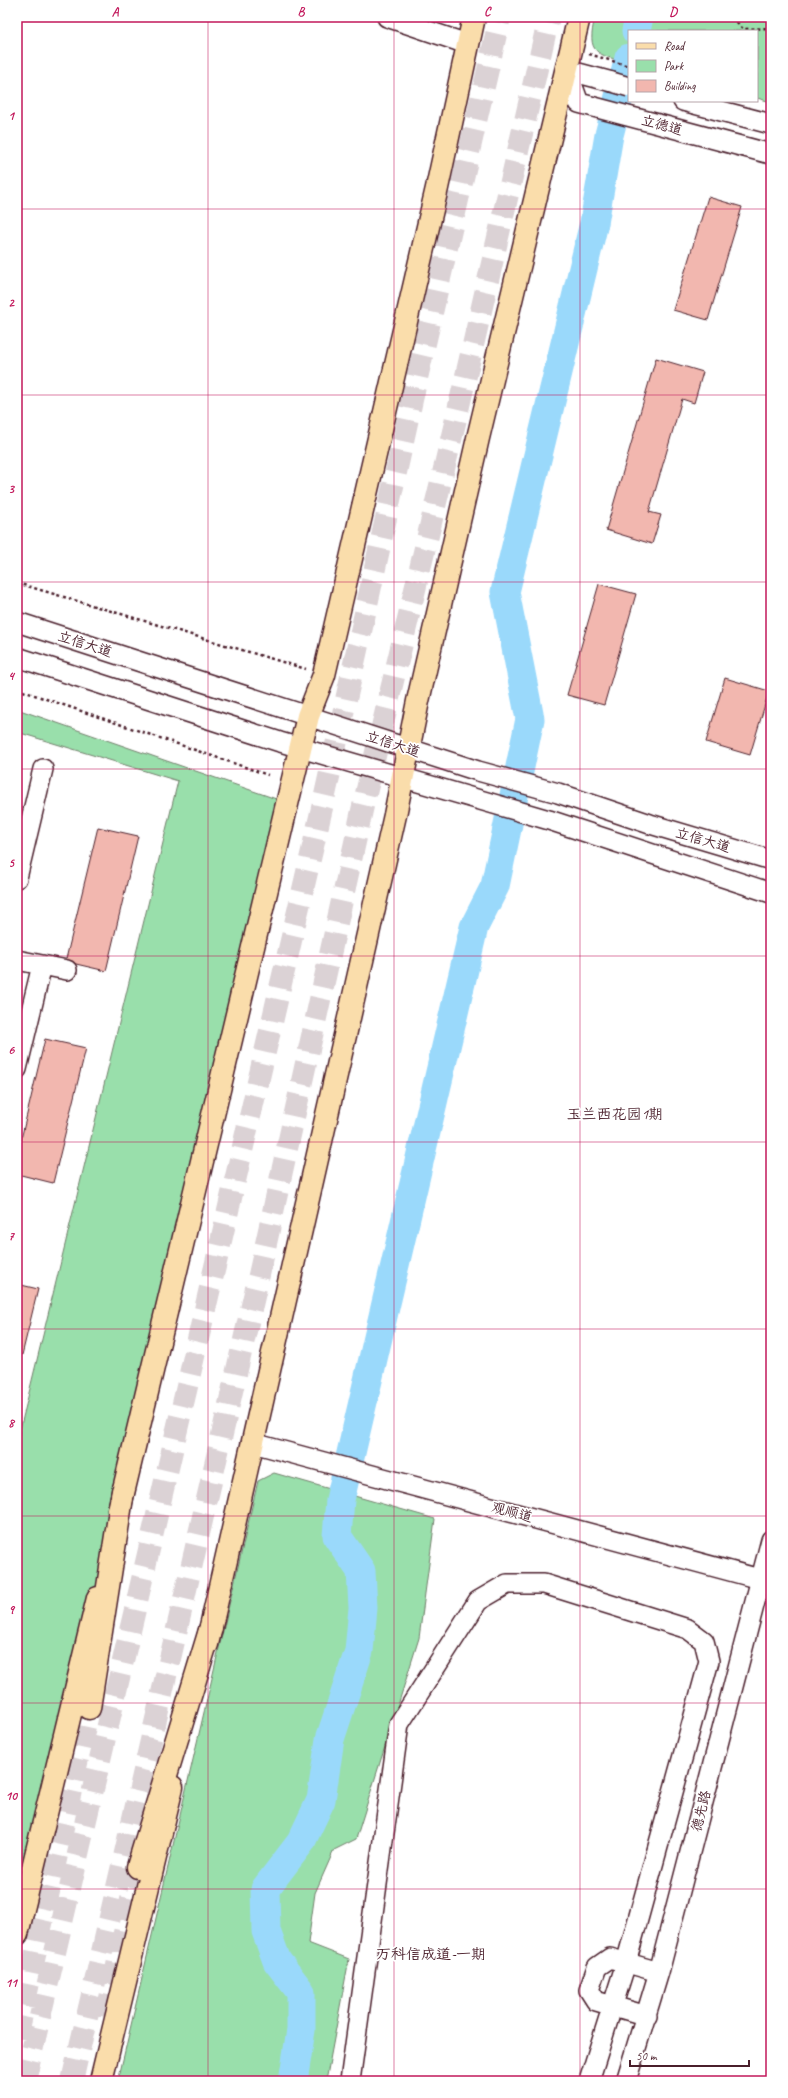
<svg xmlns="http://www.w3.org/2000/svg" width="788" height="2098" font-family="Caveat,'LXGW WenKai TC',sans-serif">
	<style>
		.green { fill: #99dfab; stroke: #727f6b }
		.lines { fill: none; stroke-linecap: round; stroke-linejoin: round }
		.river { stroke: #9ad9fb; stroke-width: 29 }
		.building { fill: #f2b7af; stroke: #4a1f2b }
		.highway-tunnel { stroke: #dbd2d5; stroke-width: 22; stroke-dasharray: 22 11; stroke-linecap: butt }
		.minor-casing { stroke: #4a1f2b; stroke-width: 22 }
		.major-casing { stroke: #4a1f2b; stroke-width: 25 }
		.highway-casing { stroke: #4a1f2b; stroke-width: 25 }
		.path { stroke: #4a1f2b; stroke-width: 2.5; stroke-dasharray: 3 3; stroke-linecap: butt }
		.minor { stroke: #fff; stroke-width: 19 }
		.major { stroke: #faddab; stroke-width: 22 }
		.highway { stroke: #faddab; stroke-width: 22 }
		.minor-bridge-casing { stroke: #4a1f2b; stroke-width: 22; stroke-linecap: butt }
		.minor-bridge { stroke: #fff; stroke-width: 19 }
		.grid { fill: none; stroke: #c2185b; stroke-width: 1; stroke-opacity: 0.55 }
		.labels { text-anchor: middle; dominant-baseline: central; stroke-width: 3.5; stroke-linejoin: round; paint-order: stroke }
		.street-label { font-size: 14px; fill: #4a1f2b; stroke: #fff }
		.neighbourhood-label { font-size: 15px; fill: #4a1f2b; stroke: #fff }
		.neatline { fill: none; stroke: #c2185b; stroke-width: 1.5 }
		.grid-label { font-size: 13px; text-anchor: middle; font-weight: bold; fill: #c2185b }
	</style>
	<rect width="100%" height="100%" fill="#fff"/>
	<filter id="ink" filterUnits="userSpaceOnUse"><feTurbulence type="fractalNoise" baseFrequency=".025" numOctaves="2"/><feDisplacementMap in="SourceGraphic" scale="8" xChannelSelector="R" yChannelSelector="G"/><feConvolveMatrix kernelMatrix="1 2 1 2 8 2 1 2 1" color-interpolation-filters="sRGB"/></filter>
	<g filter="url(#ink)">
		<!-- green -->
		<path class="green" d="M595 17H771V102L757 98V31H629V63C596 54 586 54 595 17Z
			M17 709 282 801 17 1923V1442L178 781 17 732Z
			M274 1473 435 1519 419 1638 356 1839 334 1850 315 1893 308 1943 349 1959 326 2081H118L258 1481Z"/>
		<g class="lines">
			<!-- river -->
			<path class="river" d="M636 31 639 17
				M293 2081 301 2030V1992L277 1961 266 1931 265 1889 301 1842 321 1800 330 1739 359 1651 363 1608 361 1571 337 1536 340 1500 474 927 495 886 530 719 505 592 594 223 609 135 629 58"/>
		</g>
		<!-- building -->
		<path class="building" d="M708 197 742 207 708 320 673 310Z
			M656 358 703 372 694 403 682 399 649 512 661 515 652 544 606 530Z
			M599 584 636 594 604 705 567 695Z
			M725 678 769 691 750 755 706 742Z
			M98 827 138 836 106 971 76 964 66 959Z
			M45 1039 86 1048 53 1183 17 1174V1156Z
			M17 1284 38 1289 22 1355 17 1354Z"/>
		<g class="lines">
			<!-- highway-tunnel -->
			<path class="highway-tunnel" d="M106 2017 138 1867
				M17 2038 89 1708
				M25 2081 325 795 412 400 500 17
				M72 2081 259 1275 363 806 455 423 549 17"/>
			<!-- minor casing -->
			<g class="minor-casing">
				<path id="minor" d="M387 17 467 44
					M567 70 579 103 771 154
					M567 70 612 82
					M683 101 771 124
					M17 622 478 771 558 793 650 824 771 860
					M17 657 280 742 549 820 771 893
					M17 878 43 769
					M17 960 67 970
					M17 1069 42 965
					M253 1443 771 1582
					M647 2016 596 2001 589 1990 597 1967 610 1958 659 1972
					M350 2081 399 1724 478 1601 507 1584H544L688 1629 704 1641 709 1661 626 1963 589 2081
					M626 2081 659 1972 771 1540"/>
			</g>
			<!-- major casing -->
			<g class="major-casing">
				<path id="major" d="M119 1510 308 716 324 675 437 188 474 17
					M207 1644 395 815 418 701 478 438 579 17
					M17 1934 98 1598
					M101 2081 172 1787"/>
			</g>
			<!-- highway casing -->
			<g class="highway-casing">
				<path id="highway" d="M89 1708 123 1491
					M138 1867 211 1627"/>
			</g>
			<!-- path -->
			<path class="path" d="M737 17 735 20 743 29 771 28
				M589 54 629 66
				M17 583 306 669
				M17 689 268 775"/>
			<!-- minor -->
			<use href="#minor" class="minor"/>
			<!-- major -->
			<use href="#major" class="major"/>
			<!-- highway -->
			<use href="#highway" class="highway"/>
			<!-- minor-bridge casing -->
			<g class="minor-bridge-casing">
				<path id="minor-bridge" d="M612 82 629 87"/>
			</g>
			<!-- minor-bridge -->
			<use href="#minor-bridge" class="minor-bridge"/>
		</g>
	</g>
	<!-- grid -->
	<path class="grid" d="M208 17V2081M394 17V2081M580 17V2081M17 209H771M17 395H771M17 582H771M17 769H771M17 956H771M17 1142H771M17 1329H771M17 1516H771M17 1703H771M17 1889H771"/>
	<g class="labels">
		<!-- street labels -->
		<g class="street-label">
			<text transform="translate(662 125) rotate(15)">立德道</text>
			<text transform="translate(85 644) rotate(18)">立信大道</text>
			<text transform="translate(393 744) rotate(18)">立信大道</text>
			<text transform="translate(703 840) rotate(16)">立信大道</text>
			<text transform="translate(512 1512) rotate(15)">观顺道</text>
			<text transform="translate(701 1811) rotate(-76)">德先路</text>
		</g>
		<!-- neighbourhood labels -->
		<g class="neighbourhood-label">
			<text x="615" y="1114">玉兰西花园1期</text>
			<text x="431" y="1954">万科信成道-一期</text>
		</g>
	</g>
	<!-- margin -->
	<rect width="788" height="2098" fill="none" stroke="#fff" stroke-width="44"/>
	<!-- legend -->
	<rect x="628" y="30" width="130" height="72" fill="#ffffff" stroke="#b7a5aa"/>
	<rect x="636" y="43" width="20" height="6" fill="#faddab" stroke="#b7a5aa"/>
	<text x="664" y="50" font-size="12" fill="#4a1f2b">Road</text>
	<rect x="636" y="60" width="20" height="12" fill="#99dfab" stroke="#b7a5aa"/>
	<text x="664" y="70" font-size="12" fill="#4a1f2b">Park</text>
	<rect x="636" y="80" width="20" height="12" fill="#f2b7af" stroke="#b7a5aa"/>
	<text x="664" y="90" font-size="12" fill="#4a1f2b">Building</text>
	<!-- scale -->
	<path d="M630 2060v6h119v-6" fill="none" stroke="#4a1f2b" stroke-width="2"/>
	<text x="636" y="2060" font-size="12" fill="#4a1f2b" stroke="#ffffff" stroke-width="3" paint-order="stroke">50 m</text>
	<rect x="22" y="22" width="744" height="2054" class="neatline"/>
	<g class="grid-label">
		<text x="115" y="16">A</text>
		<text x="301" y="16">B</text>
		<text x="487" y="16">C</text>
		<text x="673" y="16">D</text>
		<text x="11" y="120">1</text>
		<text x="11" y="307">2</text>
		<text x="11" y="493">3</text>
		<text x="11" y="680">4</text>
		<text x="11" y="867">5</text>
		<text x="11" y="1054">6</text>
		<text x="11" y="1240">7</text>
		<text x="11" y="1427">8</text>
		<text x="11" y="1614">9</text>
		<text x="11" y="1800">10</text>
		<text x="11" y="1987">11</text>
	</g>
</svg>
